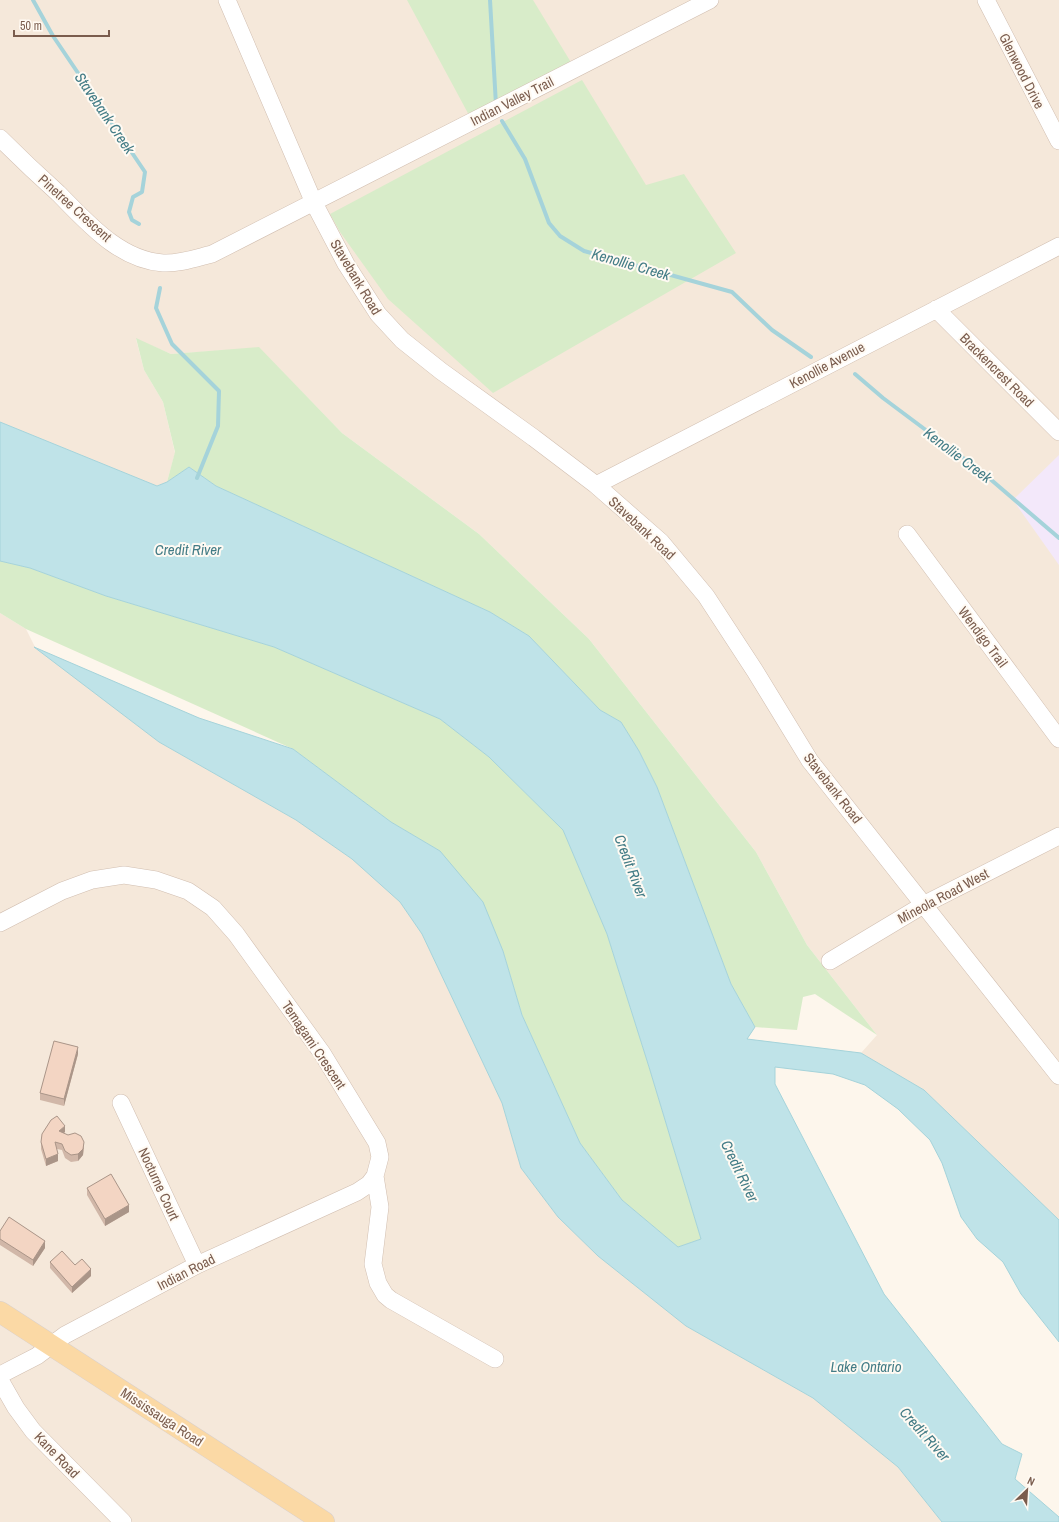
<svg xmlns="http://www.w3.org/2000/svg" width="1059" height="1522" font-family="'Archivo Narrow',sans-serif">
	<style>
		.residential { fill: #f5e8da }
		.education { fill: #f3e8fa }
		.green { fill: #d8ecc9 }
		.water { fill: #bfe3e8; stroke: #a5d3da }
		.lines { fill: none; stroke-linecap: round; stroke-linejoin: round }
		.stream { stroke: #a5d3da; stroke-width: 4 }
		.minor-casing { stroke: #d1beb0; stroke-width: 18 }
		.major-casing { stroke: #dad1cd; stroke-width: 22 }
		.minor { stroke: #fff; stroke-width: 17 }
		.major { stroke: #fbd9a5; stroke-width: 21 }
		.wall { fill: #d1b7a8 }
		.shaded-wall { fill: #aa9588 }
		.building { fill: #f3d5c3; stroke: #aa9588 }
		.labels { text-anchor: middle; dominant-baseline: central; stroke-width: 4; stroke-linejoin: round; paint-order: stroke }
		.street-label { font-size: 14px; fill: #7a5c4d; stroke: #fffaf3 }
		.water-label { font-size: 15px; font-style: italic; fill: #437c86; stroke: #fffaf3 }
	</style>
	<rect width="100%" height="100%" fill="#fdf6ec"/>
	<!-- residential -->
	<path class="residential" d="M0 0H1059V1220L924 1090 861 1053 877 1035 807 945 756 852 589 639 479 534 342 433 259 348 171 354 136 339 144 370 163 402 175 453 167 482 157 486 0 422Z
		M0 613 26 629 35 647 159 742 296 820 352 859 400 902 422 934 502 1103 521 1168 558 1217 598 1256 686 1326 813 1398 898 1467 942 1522H0Z"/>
	<!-- education -->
	<path class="education" d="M1059 455V565L1013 500Z"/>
	<!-- green -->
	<path class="green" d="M407 0H533L572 64 470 117Z
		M582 80 646 185 684 174 736 253 493 393 388 299 340 232 330 214Z
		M136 338 171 354 259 347 342 433 479 534 589 639 756 852 807 945 877 1035 815 994 803 997 797 1030 755 1027 731 984 657 787 639 751 621 722 600 710 529 636 490 612 216 486 189 467 167 482 175 452 163 402 144 370Z
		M0 561 30 568 106 596 274 647 440 719 489 757 563 830 607 934 649 1067 701 1239 678 1247 622 1200 580 1143 522 1015 503 951 440 851 391 822 293 749 26 629 0 613Z"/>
	<!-- water -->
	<path class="water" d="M0 422 157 486 167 482 189 467 216 486 490 612 529 636 600 710 621 722 639 751 657 787 731 984 755 1027 747 1039 861 1053 924 1090 1059 1220V1342L1021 1294 1003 1262 977 1239 961 1217 942 1163 930 1140 898 1109 865 1085 833 1074 775 1067V1084L884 1294 1002 1444 1022 1454 1015 1479 1059 1517V1522H942L898 1467 813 1398 686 1326 598 1256 558 1217 521 1168 502 1103 422 934 400 902 352 859 296 820 159 742 34 647 199 718 293 749 391 822 440 851 483 902 503 951 522 1015 580 1143 622 1200 678 1247 701 1239 649 1067 607 934 563 830 489 757 440 719 274 647 106 596 30 568 0 561Z"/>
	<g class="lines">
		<!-- stream -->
		<path class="stream" d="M33 0 53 36 145 172 142 192 133 197 129 212 132 220 139 224
			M490 0 496 105
			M502 121 525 159 549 223 560 236 584 251 732 292 772 330 811 357
			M160 288 156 308 172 344 219 391 218 426 197 478
			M855 374 883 398 982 472 1059 538"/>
		<!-- minor casing -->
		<g class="minor-casing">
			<path id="minor" d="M227 0 314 203 346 264 378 314 402 340 441 371 534 438 596 485 661 542 706 596 755 671 810 761 1059 1076
				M986 0 1059 141
				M0 138C19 157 38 175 58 193 87 222 119 260 163 263 179 264 196 258 212 254L710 0
				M936 309 1059 432
				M596 485 1059 246
				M907 534 1059 739
				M0 923 62 891 92 880 124 875 156 880 188 891 213 908 236 934 322 1053 377 1143 380 1157 375 1176 380 1207 373 1264 378 1283 385 1295 391 1300 495 1359
				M830 961 925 904 1059 836
				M121 1103 197 1265
				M0 1375 37 1356 65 1335 197 1265 357 1192 369 1184 375 1176
				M0 1380 16 1408 33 1431 123 1522"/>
		</g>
		<!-- major casing -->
		<g class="major-casing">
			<path id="major" d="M0 1312 324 1522"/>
		</g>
		<!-- minor -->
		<use href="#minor" class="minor"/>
		<!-- major -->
		<use href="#major" class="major"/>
	</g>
	<!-- wall -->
	<path class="wall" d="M78 1054 64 1106 40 1100V1093Z
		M65 1132 64 1133 84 1148 83 1155 78 1161 71 1162 65 1158 62 1150 57 1149 58 1161 46 1166 41 1149V1142Z
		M87 1188 129 1212 105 1226 87 1195Z
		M0 1231 45 1248 33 1266 0 1245Z
		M50 1262 75 1265 91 1276 72 1293 50 1268Z"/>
	<!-- shaded-wall -->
	<path class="shaded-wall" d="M78 1047V1054L64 1106V1099Z
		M65 1126V1132L59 1137V1131Z
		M84 1142 83 1155 78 1161V1154Z
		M58 1154V1161L46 1166V1159Z
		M129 1205V1212L105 1226V1219Z
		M45 1241V1248L33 1266V1260Z
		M91 1269V1276L72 1293V1287Z"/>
	<!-- building -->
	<path class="building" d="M54 1041 78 1047 64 1099 40 1093Z
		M57 1116 65 1126 59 1131 68 1135 75 1133 81 1136 84 1142 83 1149 78 1154 71 1155 65 1151 62 1144 55 1142 58 1154 46 1159 41 1142 42 1134 51 1120Z
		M111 1174 129 1205 105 1219 87 1188Z
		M9 1217 45 1241 33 1260 0 1239V1231Z
		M62 1251 75 1265 82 1259 91 1269 72 1287 50 1262Z"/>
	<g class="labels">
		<!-- street labels -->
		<g class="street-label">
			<text transform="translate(1022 71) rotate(63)">Glenwood Drive</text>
			<text transform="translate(512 101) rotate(-27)">Indian Valley Trail</text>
			<text transform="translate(75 208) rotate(42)">Pinetree Crescent</text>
			<text transform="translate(356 277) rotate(59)">Stavebank Road</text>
			<text transform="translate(827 365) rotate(-28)">Kenollie Avenue</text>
			<text transform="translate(997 370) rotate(45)">Brackencrest Road</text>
			<text transform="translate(642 528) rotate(43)">Stavebank Road</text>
			<text transform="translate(983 637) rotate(53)">Wendigo Trail</text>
			<text transform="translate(833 788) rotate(52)">Stavebank Road</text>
			<text transform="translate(943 896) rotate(-28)">Mineola Road West</text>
			<text transform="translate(314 1045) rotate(56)">Temagami Crescent</text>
			<text transform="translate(159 1184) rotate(65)">Nocturne Court</text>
			<text transform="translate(186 1272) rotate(-27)">Indian Road</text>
			<text transform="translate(162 1417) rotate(33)">Mississauga Road</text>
			<text transform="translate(57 1455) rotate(46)">Kane Road</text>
		</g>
		<!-- water labels -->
		<g class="water-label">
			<text transform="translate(105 113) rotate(56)">Stavebank Creek</text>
			<text transform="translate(631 264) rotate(16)">Kenollie Creek</text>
			<text transform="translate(958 455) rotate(37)">Kenollie Creek</text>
			<text x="188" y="549">Credit River</text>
			<text transform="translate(631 866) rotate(69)">Credit River</text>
			<text transform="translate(740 1171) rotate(64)">Credit River</text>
			<text x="866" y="1366">Lake Ontario</text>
			<text transform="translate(925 1434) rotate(48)">Credit River</text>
		</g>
	</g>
	<!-- north arrow -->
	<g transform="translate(1027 1490) rotate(25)" stroke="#fffaf3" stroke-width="3" paint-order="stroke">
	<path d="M0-3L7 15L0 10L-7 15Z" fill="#7a5c4d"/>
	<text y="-6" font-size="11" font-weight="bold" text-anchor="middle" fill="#7a5c4d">N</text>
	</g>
	<!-- scale -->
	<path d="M14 30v6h95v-6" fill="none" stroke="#7a5c4d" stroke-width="2"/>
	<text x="20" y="30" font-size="12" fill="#7a5c4d" stroke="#fffaf3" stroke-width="3" paint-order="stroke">50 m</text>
</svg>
